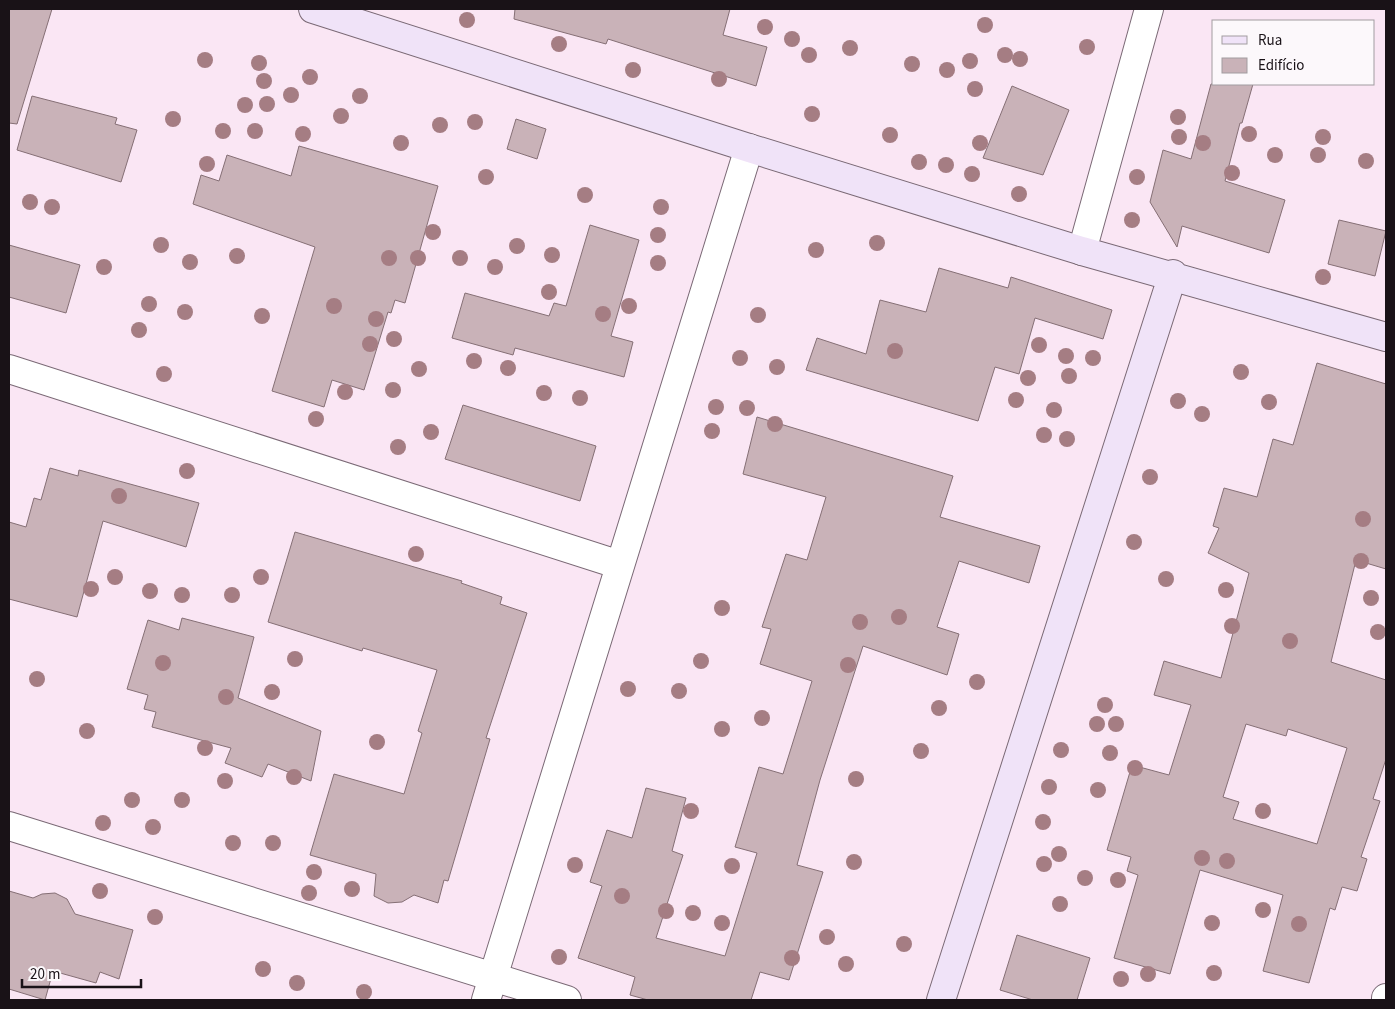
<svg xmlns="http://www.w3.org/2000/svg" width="1395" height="1009" font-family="'Source Sans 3',sans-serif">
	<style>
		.building { fill: #c9b2b8; stroke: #856f75; fill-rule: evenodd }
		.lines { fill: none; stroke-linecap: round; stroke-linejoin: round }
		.street-casing { stroke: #7a6975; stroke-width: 30 }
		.secondary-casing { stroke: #7a6975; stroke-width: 30 }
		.street { stroke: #fff; stroke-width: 28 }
		.secondary { stroke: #f0e3f8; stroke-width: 28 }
		.tree { fill: #a57d83 }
	</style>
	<rect width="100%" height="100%" fill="#fae6f4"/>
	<!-- building -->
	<path class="building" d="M9 9H52L17 124 9 123Z
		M515 9H730L723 35 767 47 756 86 608 39 606 44 514 19Z
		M1211 84H1253L1242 123H1240L1225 181 1285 200 1269 253 1182 226 1177 247 1150 202 1163 150 1191 159Z
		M1012 86 1069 110 1043 175 983 158Z
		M32 96 117 118 115 124 137 130 121 182 17 150Z
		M516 119 546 129 537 159 507 149Z
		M299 146 438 186 405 303 395 300 391 313 388 312 364 390 332 380 324 407 272 391 315 247 193 204 201 175 219 181 227 155 291 176Z
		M1339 220 1386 231 1375 276 1328 264Z
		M590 225 639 240 611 336 633 342 624 377 515 348 513 355 452 338 465 293 549 316 554 303 566 306Z
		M9 245 80 265 66 313 9 297Z
		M939 268 1008 288 1011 277 1112 310 1103 339 1035 318 1019 374 995 367 978 421 806 370 817 338 866 354 880 300 926 312Z
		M1317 363 1386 384V569L1356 560 1331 662 1386 680V759L1373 799 1380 801 1361 857 1367 859 1357 891 1342 887 1335 910 1330 908 1309 983 1263 971 1283 895 1200 870 1170 974 1114 958 1138 875 1127 871 1131 857 1107 850 1132 765 1169 775 1191 705 1154 695 1164 661 1221 678 1249 573 1208 553 1219 528 1213 526 1224 488 1257 497 1273 439 1293 445ZM1246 724 1286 736 1288 729 1347 748 1317 844 1233 819 1239 802 1223 797Z
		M463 405 596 446 580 501 445 459Z
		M757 417 953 476 940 517 1040 546 1029 583 959 561 937 627 959 634 947 675 863 646 820 780 797 865 823 872 789 980 760 972 751 1000H648L630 995 635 977 578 958 602 886 590 882 607 830 632 838 646 788 686 798 672 851 683 855 656 938 725 956 757 853 735 847 759 767 783 774 812 681 760 664 771 629 762 627 786 554 807 560 826 497 743 474Z
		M50 468 78 476 79 470 199 503 186 547 103 521 77 617 9 599V522L26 527 34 498 41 500Z
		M295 532 462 581 461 583 502 597 500 604 527 613 486 738 490 739 448 881 444 880 438 903 414 895 402 902 388 903 374 896 376 874 310 855 334 774 404 794 422 733 418 731 437 670 363 648 362 651 268 622Z
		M182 618 254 637 238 698 321 731 311 781 268 764 262 777 225 763 231 748 152 727 156 712 144 709 148 695 127 689 148 620 179 630Z
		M9 891 33 898 42 894 55 893 67 899 75 914 133 930 119 979 100 972 96 983 53 971 45 1000 9 989Z
		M1017 935 1090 958 1077 1000H1033L1000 990Z"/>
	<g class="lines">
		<!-- street casing -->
		<g class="street-casing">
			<path id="street" d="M1082 251 1149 9
				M9 369 620 565
				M9 826 567 1000
				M486 1000 749 148
				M1386 1000V998"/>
		</g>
		<!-- secondary casing -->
		<g class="secondary-casing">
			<path id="secondary" d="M313 9 749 148 1082 251 1386 337
				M941 1000 1173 274"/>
		</g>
		<!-- street -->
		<use href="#street" class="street"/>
		<!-- secondary -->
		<use href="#secondary" class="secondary"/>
	</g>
	<!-- trees -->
	<g class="tree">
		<circle cx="467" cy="20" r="8"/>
		<circle cx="985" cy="25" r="8"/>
		<circle cx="765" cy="27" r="8"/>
		<circle cx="792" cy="39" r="8"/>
		<circle cx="559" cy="44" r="8"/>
		<circle cx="1087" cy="47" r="8"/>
		<circle cx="850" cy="48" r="8"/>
		<circle cx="809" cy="55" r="8"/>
		<circle cx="1005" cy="55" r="8"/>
		<circle cx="1020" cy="59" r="8"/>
		<circle cx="205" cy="60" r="8"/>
		<circle cx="970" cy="61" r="8"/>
		<circle cx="259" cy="63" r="8"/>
		<circle cx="912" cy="64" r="8"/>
		<circle cx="633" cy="70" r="8"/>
		<circle cx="947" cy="70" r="8"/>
		<circle cx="310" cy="77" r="8"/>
		<circle cx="719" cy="79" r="8"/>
		<circle cx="264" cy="81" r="8"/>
		<circle cx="975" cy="89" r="8"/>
		<circle cx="291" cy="95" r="8"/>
		<circle cx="360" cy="96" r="8"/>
		<circle cx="267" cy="104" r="8"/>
		<circle cx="245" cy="105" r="8"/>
		<circle cx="812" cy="114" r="8"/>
		<circle cx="341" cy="116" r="8"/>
		<circle cx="1178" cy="117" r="8"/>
		<circle cx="173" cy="119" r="8"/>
		<circle cx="475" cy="122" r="8"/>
		<circle cx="440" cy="125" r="8"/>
		<circle cx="223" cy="131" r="8"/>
		<circle cx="255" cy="131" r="8"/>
		<circle cx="303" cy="134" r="8"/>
		<circle cx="1249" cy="134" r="8"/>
		<circle cx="890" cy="135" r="8"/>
		<circle cx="1179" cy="137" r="8"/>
		<circle cx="1323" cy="137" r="8"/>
		<circle cx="401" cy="143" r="8"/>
		<circle cx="980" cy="143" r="8"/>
		<circle cx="1203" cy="143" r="8"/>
		<circle cx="1275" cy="155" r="8"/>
		<circle cx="1318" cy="155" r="8"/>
		<circle cx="1366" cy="161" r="8"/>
		<circle cx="919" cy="162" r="8"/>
		<circle cx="207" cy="164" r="8"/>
		<circle cx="946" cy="165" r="8"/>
		<circle cx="1232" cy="173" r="8"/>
		<circle cx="972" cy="174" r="8"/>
		<circle cx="486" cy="177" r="8"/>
		<circle cx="1137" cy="177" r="8"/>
		<circle cx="1019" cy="194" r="8"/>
		<circle cx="585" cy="195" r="8"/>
		<circle cx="30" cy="202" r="8"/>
		<circle cx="52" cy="207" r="8"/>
		<circle cx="661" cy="207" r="8"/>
		<circle cx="1132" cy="220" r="8"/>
		<circle cx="433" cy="232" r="8"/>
		<circle cx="658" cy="235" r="8"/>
		<circle cx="877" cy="243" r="8"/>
		<circle cx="161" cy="245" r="8"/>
		<circle cx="517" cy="246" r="8"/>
		<circle cx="816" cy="250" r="8"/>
		<circle cx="552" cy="255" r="8"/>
		<circle cx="237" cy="256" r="8"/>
		<circle cx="389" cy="258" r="8"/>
		<circle cx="418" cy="258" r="8"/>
		<circle cx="460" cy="258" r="8"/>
		<circle cx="190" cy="262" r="8"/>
		<circle cx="658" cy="263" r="8"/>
		<circle cx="104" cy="267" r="8"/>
		<circle cx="495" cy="267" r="8"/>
		<circle cx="1323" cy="277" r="8"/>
		<circle cx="549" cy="292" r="8"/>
		<circle cx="149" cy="304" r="8"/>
		<circle cx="334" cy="306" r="8"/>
		<circle cx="629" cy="306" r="8"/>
		<circle cx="185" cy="312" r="8"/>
		<circle cx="603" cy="314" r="8"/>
		<circle cx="758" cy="315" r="8"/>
		<circle cx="262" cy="316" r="8"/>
		<circle cx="376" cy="319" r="8"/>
		<circle cx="139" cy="330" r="8"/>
		<circle cx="394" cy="339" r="8"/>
		<circle cx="370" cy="344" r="8"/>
		<circle cx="1039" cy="345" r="8"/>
		<circle cx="895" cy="351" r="8"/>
		<circle cx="1066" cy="356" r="8"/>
		<circle cx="740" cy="358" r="8"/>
		<circle cx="1093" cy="358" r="8"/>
		<circle cx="474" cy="361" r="8"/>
		<circle cx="777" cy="367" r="8"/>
		<circle cx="508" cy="368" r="8"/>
		<circle cx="419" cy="369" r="8"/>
		<circle cx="1241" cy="372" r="8"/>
		<circle cx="164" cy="374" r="8"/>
		<circle cx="1069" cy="376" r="8"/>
		<circle cx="1028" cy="378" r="8"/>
		<circle cx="393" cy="390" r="8"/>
		<circle cx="345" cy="392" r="8"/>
		<circle cx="544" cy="393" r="8"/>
		<circle cx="580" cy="398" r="8"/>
		<circle cx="1016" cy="400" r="8"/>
		<circle cx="1178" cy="401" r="8"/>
		<circle cx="1269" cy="402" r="8"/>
		<circle cx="716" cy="407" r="8"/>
		<circle cx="747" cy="408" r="8"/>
		<circle cx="1054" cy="410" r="8"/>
		<circle cx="1202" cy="414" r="8"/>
		<circle cx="316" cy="419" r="8"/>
		<circle cx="775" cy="424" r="8"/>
		<circle cx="712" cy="431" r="8"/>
		<circle cx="431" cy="432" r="8"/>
		<circle cx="1044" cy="435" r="8"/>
		<circle cx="1067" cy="439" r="8"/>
		<circle cx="398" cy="447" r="8"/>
		<circle cx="187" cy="471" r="8"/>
		<circle cx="1150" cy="477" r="8"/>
		<circle cx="119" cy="496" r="8"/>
		<circle cx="1363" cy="519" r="8"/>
		<circle cx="1134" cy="542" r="8"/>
		<circle cx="416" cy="554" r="8"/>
		<circle cx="1361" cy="561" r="8"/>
		<circle cx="115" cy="577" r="8"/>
		<circle cx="261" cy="577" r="8"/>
		<circle cx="1166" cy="579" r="8"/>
		<circle cx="91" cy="589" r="8"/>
		<circle cx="1226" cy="590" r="8"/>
		<circle cx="150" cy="591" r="8"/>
		<circle cx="182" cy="595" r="8"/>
		<circle cx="232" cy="595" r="8"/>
		<circle cx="1371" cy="598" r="8"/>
		<circle cx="722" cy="608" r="8"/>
		<circle cx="899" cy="617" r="8"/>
		<circle cx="860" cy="622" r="8"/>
		<circle cx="1232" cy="626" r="8"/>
		<circle cx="1378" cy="632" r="8"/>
		<circle cx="1290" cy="641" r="8"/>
		<circle cx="295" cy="659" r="8"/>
		<circle cx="701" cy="661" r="8"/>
		<circle cx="163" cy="663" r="8"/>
		<circle cx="848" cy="665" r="8"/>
		<circle cx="37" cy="679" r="8"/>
		<circle cx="977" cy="682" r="8"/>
		<circle cx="628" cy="689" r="8"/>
		<circle cx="679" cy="691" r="8"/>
		<circle cx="272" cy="692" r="8"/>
		<circle cx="226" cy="697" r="8"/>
		<circle cx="1105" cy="705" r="8"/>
		<circle cx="939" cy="708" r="8"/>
		<circle cx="762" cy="718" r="8"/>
		<circle cx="1097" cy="724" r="8"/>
		<circle cx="1116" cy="724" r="8"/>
		<circle cx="722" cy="729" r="8"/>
		<circle cx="87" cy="731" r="8"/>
		<circle cx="377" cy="742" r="8"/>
		<circle cx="205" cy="748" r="8"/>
		<circle cx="1061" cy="750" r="8"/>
		<circle cx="921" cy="751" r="8"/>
		<circle cx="1110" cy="753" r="8"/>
		<circle cx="1135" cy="768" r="8"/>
		<circle cx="294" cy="777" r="8"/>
		<circle cx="856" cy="779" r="8"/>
		<circle cx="225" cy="781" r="8"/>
		<circle cx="1049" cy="787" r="8"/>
		<circle cx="1098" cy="790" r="8"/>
		<circle cx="132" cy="800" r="8"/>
		<circle cx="182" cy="800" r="8"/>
		<circle cx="691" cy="811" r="8"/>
		<circle cx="1263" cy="811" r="8"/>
		<circle cx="1043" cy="822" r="8"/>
		<circle cx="103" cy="823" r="8"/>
		<circle cx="153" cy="827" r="8"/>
		<circle cx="233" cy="843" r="8"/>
		<circle cx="273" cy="843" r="8"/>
		<circle cx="1059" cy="854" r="8"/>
		<circle cx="1202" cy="858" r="8"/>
		<circle cx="1227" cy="861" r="8"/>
		<circle cx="854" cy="862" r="8"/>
		<circle cx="1044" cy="864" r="8"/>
		<circle cx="575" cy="865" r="8"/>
		<circle cx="732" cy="866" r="8"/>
		<circle cx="314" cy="872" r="8"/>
		<circle cx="1085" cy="878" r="8"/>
		<circle cx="1118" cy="880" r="8"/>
		<circle cx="352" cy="889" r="8"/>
		<circle cx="100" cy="891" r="8"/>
		<circle cx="309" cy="893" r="8"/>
		<circle cx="622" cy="896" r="8"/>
		<circle cx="1060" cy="904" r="8"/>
		<circle cx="1263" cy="910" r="8"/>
		<circle cx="666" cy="911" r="8"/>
		<circle cx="693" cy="913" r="8"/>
		<circle cx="155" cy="917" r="8"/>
		<circle cx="722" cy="923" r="8"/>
		<circle cx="1212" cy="923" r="8"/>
		<circle cx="1299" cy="924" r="8"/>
		<circle cx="827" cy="937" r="8"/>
		<circle cx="904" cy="944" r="8"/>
		<circle cx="559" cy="957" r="8"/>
		<circle cx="792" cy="958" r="8"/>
		<circle cx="846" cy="964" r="8"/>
		<circle cx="263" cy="969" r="8"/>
		<circle cx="1214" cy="973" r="8"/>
		<circle cx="1148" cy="974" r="8"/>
		<circle cx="1121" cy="979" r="8"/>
		<circle cx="297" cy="983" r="8"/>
		<circle cx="364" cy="992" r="8"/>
	</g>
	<!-- border -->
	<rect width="1395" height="1009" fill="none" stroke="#191217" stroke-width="20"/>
	<!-- legend -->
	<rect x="1212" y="20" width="162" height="65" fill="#fcf8fb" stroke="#a19ca0"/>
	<rect x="1222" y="36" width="25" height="8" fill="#f0e3f8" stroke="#a19ca0"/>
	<text x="1258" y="45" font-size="15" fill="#191217">Rua</text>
	<rect x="1222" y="58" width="25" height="15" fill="#c9b2b8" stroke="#a19ca0"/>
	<text x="1258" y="70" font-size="15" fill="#191217">Edifício</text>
	<!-- scale -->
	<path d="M22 979v8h119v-8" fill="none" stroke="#191217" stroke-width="2.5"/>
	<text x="30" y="979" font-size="15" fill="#191217" stroke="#fcf8fb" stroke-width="4" paint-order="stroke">20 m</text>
</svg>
